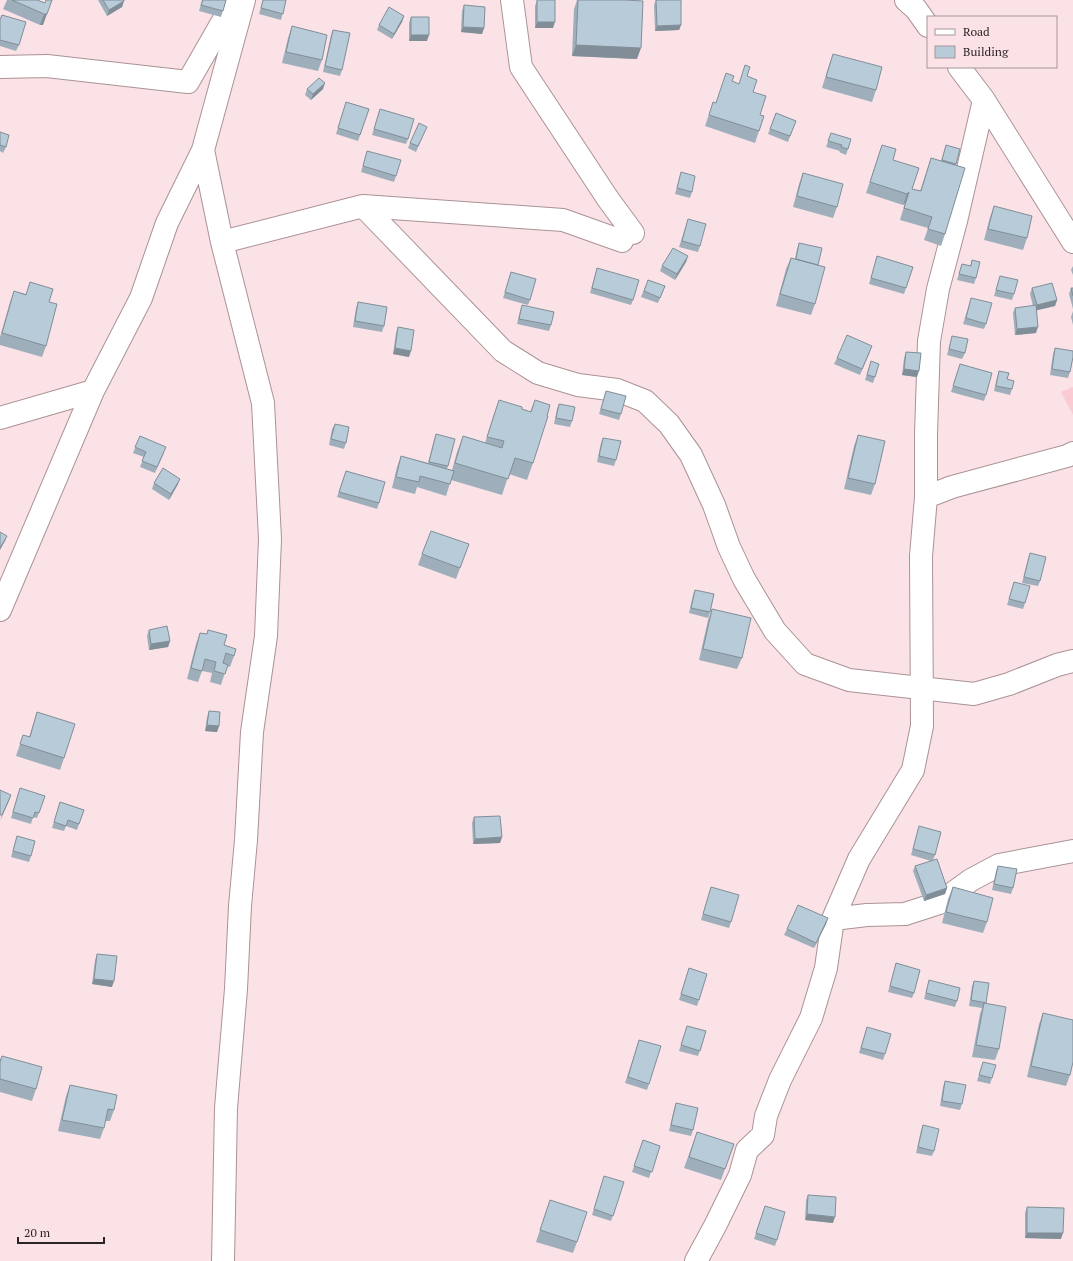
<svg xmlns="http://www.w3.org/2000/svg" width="1073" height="1261" font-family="'PT Serif',serif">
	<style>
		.green { fill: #facbd3 }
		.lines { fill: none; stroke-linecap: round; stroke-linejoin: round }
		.minor-casing { stroke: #aa9296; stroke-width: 24 }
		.minor { stroke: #fff; stroke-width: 22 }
		.wall { fill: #9eafbb }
		.shaded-wall { fill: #818e98 }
		.building { fill: #b8cbd9; stroke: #818e98 }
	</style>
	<rect width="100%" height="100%" fill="#fbe2e6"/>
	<!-- green -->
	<path class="green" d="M1073 387V415L1061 392Z"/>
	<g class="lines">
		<!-- minor casing -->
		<g class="minor-casing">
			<path id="minor" d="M512 0 521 67 608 199 633 233
				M906 0 916 9 928 26
				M0 67 47 66 188 82 235 0
				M959 67 984 100 1073 242
				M363 206 503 351 538 373 578 385 617 390 645 401 669 424 691 455 714 505 729 547 744 579 775 631 805 664 849 680 974 694 1009 684 1057 665 1073 661
				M222 242 363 206 563 220 622 241
				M0 418 93 391
				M926 497 952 487 1067 456 1073 453
				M0 610 93 391 141 298 167 223 203 150
				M833 919 867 915 905 914 939 903 971 880 999 865 1073 851
				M223 1261 226 1108 236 989 240 906 246 840 252 732 266 636 270 539 263 403 222 242 203 150 244 0
				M696 1261 715 1226 740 1175 747 1150 763 1135 766 1116 780 1080 811 1018 826 968 833 919 859 859 913 770 922 726 921 556 926 497V434L929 341 938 289 956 221 984 100"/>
		</g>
		<!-- minor -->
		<use href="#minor" class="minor"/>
	</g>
	<!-- wall -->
	<path class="wall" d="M7 0H37L44 3 43 25H40L3 9Z
		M98 0H124L122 7 107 16Z
		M202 0H226L221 17 199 11Z
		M263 0H286L281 20 259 14Z
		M537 0 553 28H535V6Z
		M577 0H625L637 59 572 56 574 9Z
		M656 0 681 25 679 30 655 31 654 5Z
		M464 5 484 28 482 34 461 32 462 11Z
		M2 15 19 45 16 51 0 46V19Z
		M404 16 402 22 392 39 377 30 379 25Z
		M411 17 427 41H409V23Z
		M292 26 322 60 318 71 282 63 288 38Z
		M333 30 342 70 340 76 323 72 331 35Z
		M833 54 876 90 872 102 822 88 829 65Z
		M747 76 753 92 760 115 764 116 755 143 705 126 713 102 716 103 732 81 738 84Z
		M307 89H323L311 100 305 95Z
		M346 102 369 109 358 141 336 134Z
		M380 109 408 139 406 144 372 135Z
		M776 113 796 121 788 142 768 134Z
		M427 127 416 152 408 148 410 143Z
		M0 132 6 147 3 153 0 151Z
		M831 133 848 149 846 155 839 152 840 151 826 147Z
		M882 145 912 189 920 191 931 158 941 161 946 145 960 149 956 165 945 234 941 246 924 240 928 228 900 220 905 203 903 205 866 193Z
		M367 151 396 176 394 182 361 172Z
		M681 172 692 192 690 198 675 194Z
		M803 173 837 207 833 218 793 207 799 184Z
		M994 206 1027 238 1023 250 984 240 990 217Z
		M688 219 700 246 698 252 679 247Z
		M799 243 818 265 815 304 811 315 776 306 786 269 791 258 795 259 797 249Z
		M688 256 686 262 675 280 660 271 662 266Z
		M877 256 906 288 904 294 869 284Z
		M972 260 976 278 974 284 957 280 962 264 970 266Z
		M1073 266V275L1071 270Z
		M597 268 633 300 631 305 590 293Z
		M511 272 530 300 528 305 503 298Z
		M1000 276 1014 294 1012 300 994 296Z
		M648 280 665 286 658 303 641 297Z
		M30 282 49 302 46 346 42 357 0 345V337L10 302 14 291 26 294Z
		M1032 288 1057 300 1055 306 1037 310 1036 333 1015 335 1013 313 1015 308 1033 306 1030 294Z
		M1071 288H1073V309L1069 294Z
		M971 298 986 324 984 329 963 324Z
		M358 302 384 326 382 332 353 327 356 308Z
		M522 305 551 325 549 331 517 324 520 311Z
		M1073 311V325L1071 317Z
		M398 327 409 357 393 354 396 333Z
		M952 336 965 353 962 359 947 355Z
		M1055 348 1070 372 1068 378 1050 375 1053 354Z
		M870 352 860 375 834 364 837 358Z
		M906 352 917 377 902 375 904 358Z
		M871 361 875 377 873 383 865 380Z
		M960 364 986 395 984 401 951 392Z
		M999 371 1007 379 1012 389 1010 395 994 391 997 377Z
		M606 391 621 414 619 420 599 414Z
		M499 400 522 409 530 412 535 400 533 463 527 480 509 474 502 495 451 480 446 496 417 487 415 494 392 488 397 467 401 456 428 463 434 440 436 434 448 466 447 469 452 470 457 452 463 436 485 443 493 417Z
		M559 404 572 421 570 427 554 424 557 409Z
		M335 424 346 443 344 449 329 445 332 429Z
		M858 435 875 484 871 495 844 489 854 446Z
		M140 436 164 453 155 473 140 467 144 457 133 453Z
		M603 438 616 460 614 466 597 462 601 443Z
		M346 471 379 503 377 509 337 497Z
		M154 483 178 484 169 500 152 489Z
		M469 544 456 579 418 565 422 554Z
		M1030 553 1040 581 1038 586 1022 583 1028 559Z
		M1014 582 1025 603 1023 609 1007 605Z
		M695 590 710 612 708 618 689 613 693 595Z
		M712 609 742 658 737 669 699 660 708 620Z
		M149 630 170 641 168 647 149 650 147 636Z
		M208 630 234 656 230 667 227 666 221 685 210 682 212 673 202 671 198 682 187 679 196 644 200 633 207 634Z
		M209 711 219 726 217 732 205 731 207 717Z
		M37 712 64 758 60 770 16 756 23 735 29 737Z
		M18 794 45 796 37 818 33 817 31 824 11 818Z
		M60 802 84 810 77 830 66 826 64 831 52 828Z
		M474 817 502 837 500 843 473 844 472 823Z
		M919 826 935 855 933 860 947 888 945 894 924 901 913 871 915 866 931 861 911 855Z
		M17 836 31 856 29 862 11 857Z
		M998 866 1013 888 1011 894 992 890 996 871Z
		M711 887 731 922 729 928 701 920Z
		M953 887 987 922 983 933 942 923 948 899Z
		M828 918 826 924 814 948 784 935 787 929Z
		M97 954 112 987 92 984 95 960Z
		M896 963 914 993 912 998 888 992Z
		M689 968 699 1000 697 1006 679 1000Z
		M929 980 957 1001 955 1007 924 999Z
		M974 981 986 1003 999 1049 995 1060 972 1057 980 1014 982 1008 969 1006 972 986Z
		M1043 1013 1070 1075 1066 1086 1027 1077 1039 1024Z
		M687 1026 706 1031 698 1056 679 1051Z
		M867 1027 885 1054 883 1060 859 1053Z
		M639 1040 649 1084 647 1090 625 1083Z
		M2 1056 36 1089 32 1101 0 1092V1060Z
		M983 1062 992 1078 990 1084 977 1081Z
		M945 1081 962 1104 960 1110 940 1106 943 1087Z
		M70 1085 114 1110 110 1121H105L104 1128 100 1139 58 1131 66 1096Z
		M676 1103 693 1130 691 1136 669 1131 674 1109Z
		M923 1125 934 1151 932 1156 916 1153 921 1131Z
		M697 1132 725 1169 721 1180 684 1168Z
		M643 1140 660 1146 649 1178 632 1172Z
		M602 1182H624L611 1221 592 1215Z
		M808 1195 833 1223 805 1220 806 1200Z
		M550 1200 577 1242 573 1253 536 1242Z
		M765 1206 777 1240 775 1246 754 1239Z
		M1027 1207 1061 1239 1025 1238V1213Z"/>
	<!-- shaded-wall -->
	<path class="shaded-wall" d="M124 1 122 7 107 16 109 10Z
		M44 14H47L43 25H40Z
		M404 16 402 22 392 39 394 34Z
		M537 22H555L553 28H535Z
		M681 25 679 30 655 31 657 26Z
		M463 27 484 28 482 34 461 32Z
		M411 35H429L427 41H409Z
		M576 45 641 48 637 59 572 56Z
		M325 83 323 89 311 100 313 94Z
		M909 192 905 203 903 205 907 194Z
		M688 256 686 262 675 280 677 274Z
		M1057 300 1055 306 1034 311 1037 305Z
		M1038 327 1036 333 1015 335 1017 329Z
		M395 348 411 351 409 357 393 354Z
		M904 369 919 371 917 377 902 375Z
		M180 479 178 484 169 500 171 494Z
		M7 536 5 541 0 550V548Z
		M170 641 168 647 149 650 151 644Z
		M207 725 219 726 217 732 205 731Z
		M11 795 9 801 0 821 2 815Z
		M502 837 500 843 473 844 475 839Z
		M947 888 945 894 924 901 926 895Z
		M828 918 826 924 814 948 816 943Z
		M94 979 114 981 112 987 92 984Z
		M807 1214 835 1217 833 1223 805 1220Z
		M1027 1233H1063L1061 1239 1025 1238Z"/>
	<!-- building -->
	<path class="building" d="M12 0H37L45 3 46 0H52L47 14H44Z
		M103 0H124V1L109 10Z
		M203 0H226L223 11 201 5Z
		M263 0H286L283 14 261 8Z
		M537 0H555V22H537Z
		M578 0H625L643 1 641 48 576 45Z
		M656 0H681V25L657 26Z
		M464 5 485 7 484 28 463 27Z
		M389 7 404 16 394 34 379 25Z
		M2 15 26 22 19 45 0 40V20Z
		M411 17H429V35H411Z
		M292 26 327 35 322 60 286 52Z
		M333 30 350 33 342 70 325 66Z
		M833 54 882 67 876 90 826 77Z
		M745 65 750 67 747 76 757 80 753 92 766 96 760 115 764 116 759 131 709 115 713 102 716 103 726 73 734 76 732 81 739 84Z
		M319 78 325 83 313 94 307 89Z
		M346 102 369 109 360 135 338 128Z
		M380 109 414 119 408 139 374 129Z
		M776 113 796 121 790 136 770 129Z
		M419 123 427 127 418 146 410 143Z
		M0 132 9 135 6 147 0 145Z
		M831 133 851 139 848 149 841 147 842 145 828 141Z
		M882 145 896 149 893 160 919 168 912 189 921 191 931 158 965 168 945 234 928 229 932 217 904 208 909 192 907 194 870 182Z
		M946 145 960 149 956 164 942 160Z
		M367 151 401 160 396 176 363 166Z
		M681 172 695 176 692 192 677 188Z
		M803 173 843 184 837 207 797 196Z
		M994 206 1032 216 1027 238 988 229Z
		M688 219 706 224 700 246 682 241Z
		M799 243 822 248 818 265 796 259Z
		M673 248 688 256 677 274 662 266Z
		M877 256 913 267 906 288 871 278Z
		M791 258 825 267 815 304 780 294Z
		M972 260 980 262 976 278 959 274 962 264 971 266Z
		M597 268 639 280 633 300 592 288Z
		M511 272 536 279 530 300 505 292Z
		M1000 276 1018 280 1014 294 996 290Z
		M648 280 665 286 660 298 644 291Z
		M30 282 53 289 49 302 57 304 46 346 2 333 14 291 26 295Z
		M1052 283 1057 300 1037 305 1032 288Z
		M1071 288H1073V296Z
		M971 298 992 303 986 324 966 318Z
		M358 302 387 307 384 326 355 321Z
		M522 305 554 312 551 325 519 319Z
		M1036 305 1038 327 1017 329 1015 308Z
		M398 327 414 330 411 351 395 348Z
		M847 335 872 346 862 369 837 358Z
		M952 336 968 339 965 353 949 349Z
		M1055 348 1073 351V357L1070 372 1052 369Z
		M906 352 921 353 919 371 904 369Z
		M871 361 879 364 875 377 867 375Z
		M960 364 992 373 986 395 953 386Z
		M999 371 1009 373 1007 379 1014 381 1012 389 996 386Z
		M606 391 626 396 621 414 601 409Z
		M499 400 522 407V409L531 412 535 400 550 405 547 416H548L533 463 515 458 508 479 455 463 463 436 502 448 504 441 487 437Z
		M559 404 575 407 572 421 556 418Z
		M335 424 349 427 346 443 331 439Z
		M436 434 455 439 448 466 429 462Z
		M858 435 885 441 875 484 848 478Z
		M140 436 166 447 157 467 142 461 146 452 135 447Z
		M603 438 621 441 616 460 599 456Z
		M401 456 454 471 450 484 420 476 419 482 396 477Z
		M163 468 180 479 171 494 154 483Z
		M346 471 385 482 379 503 339 492Z
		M431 531 469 544 460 568 422 554Z
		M0 532 7 536 0 548Z
		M1030 553 1046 557 1040 581 1024 577Z
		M1014 582 1030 586 1025 603 1009 599Z
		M695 590 714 594 710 612 691 608Z
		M712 609 751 618 742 658 703 649Z
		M167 626 170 641 151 644 149 630Z
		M208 630 227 635 224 645 236 649 234 656 226 653 223 663 228 665 225 674 214 671 216 662 205 659 202 671 191 668 200 633 207 634Z
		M209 711 220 712 219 726 207 725Z
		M37 712 75 724 64 758 20 744 23 735 30 737Z
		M20 788 45 796 39 813 35 812 33 818 13 812Z
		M0 790 11 795 2 815H0Z
		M60 802 84 810 79 824 68 820 66 826 54 822Z
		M500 816 502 837 475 839 474 817Z
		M919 826 941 832 935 855 913 849Z
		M17 836 35 841 31 856 13 851Z
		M937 859 947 888 926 895 915 866Z
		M998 866 1017 869 1013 888 994 884Z
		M711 887 739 895 731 922 703 914Z
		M953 887 993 898 987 922 946 912Z
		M798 905 828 918 816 943 787 929Z
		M97 954 117 956 114 981 94 979Z
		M896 963 920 970 914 993 890 986Z
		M689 968 707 974 699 1000 681 994Z
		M929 980 960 988 957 1001 926 993Z
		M974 981 989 983 986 1003 971 1000Z
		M984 1003 1006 1007 999 1049 976 1045Z
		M1043 1013 1073 1020V1062L1070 1075 1031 1066Z
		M687 1026 706 1031 700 1051 681 1045Z
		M867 1027 891 1034 885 1054 861 1048Z
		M639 1040 661 1046 649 1084 628 1077Z
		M2 1056 42 1067 36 1089 0 1079V1062Z
		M983 1062 996 1065 992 1078 979 1075Z
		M945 1081 966 1085 962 1104 942 1101Z
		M70 1085 117 1095 114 1110 108 1109 104 1128 62 1120Z
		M676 1103 698 1108 693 1130 671 1125Z
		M923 1125 939 1129 934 1151 918 1147Z
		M697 1132 734 1144 725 1169 689 1157Z
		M643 1140 660 1146 652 1172 634 1166Z
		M604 1176 624 1182 613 1216 594 1209Z
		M808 1195 836 1197 835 1217 807 1214Z
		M550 1200 587 1212 577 1242 540 1230Z
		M765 1206 785 1212 777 1240 756 1233Z
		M1027 1207 1064 1208 1063 1233H1027Z"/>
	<!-- legend -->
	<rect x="927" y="16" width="130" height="52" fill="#fbe2e6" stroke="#a89698"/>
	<rect x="935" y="29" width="20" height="6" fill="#ffffff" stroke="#a89698"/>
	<text x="963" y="36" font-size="12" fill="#2c2324">Road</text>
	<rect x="935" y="46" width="20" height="12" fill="#b8cbd9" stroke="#a89698"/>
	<text x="963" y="56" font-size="12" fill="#2c2324">Building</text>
	<!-- scale -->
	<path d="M18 1237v6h86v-6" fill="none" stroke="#2c2324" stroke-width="2"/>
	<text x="24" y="1237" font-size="12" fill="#2c2324" stroke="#fbe2e6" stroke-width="3" paint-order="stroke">20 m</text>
</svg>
